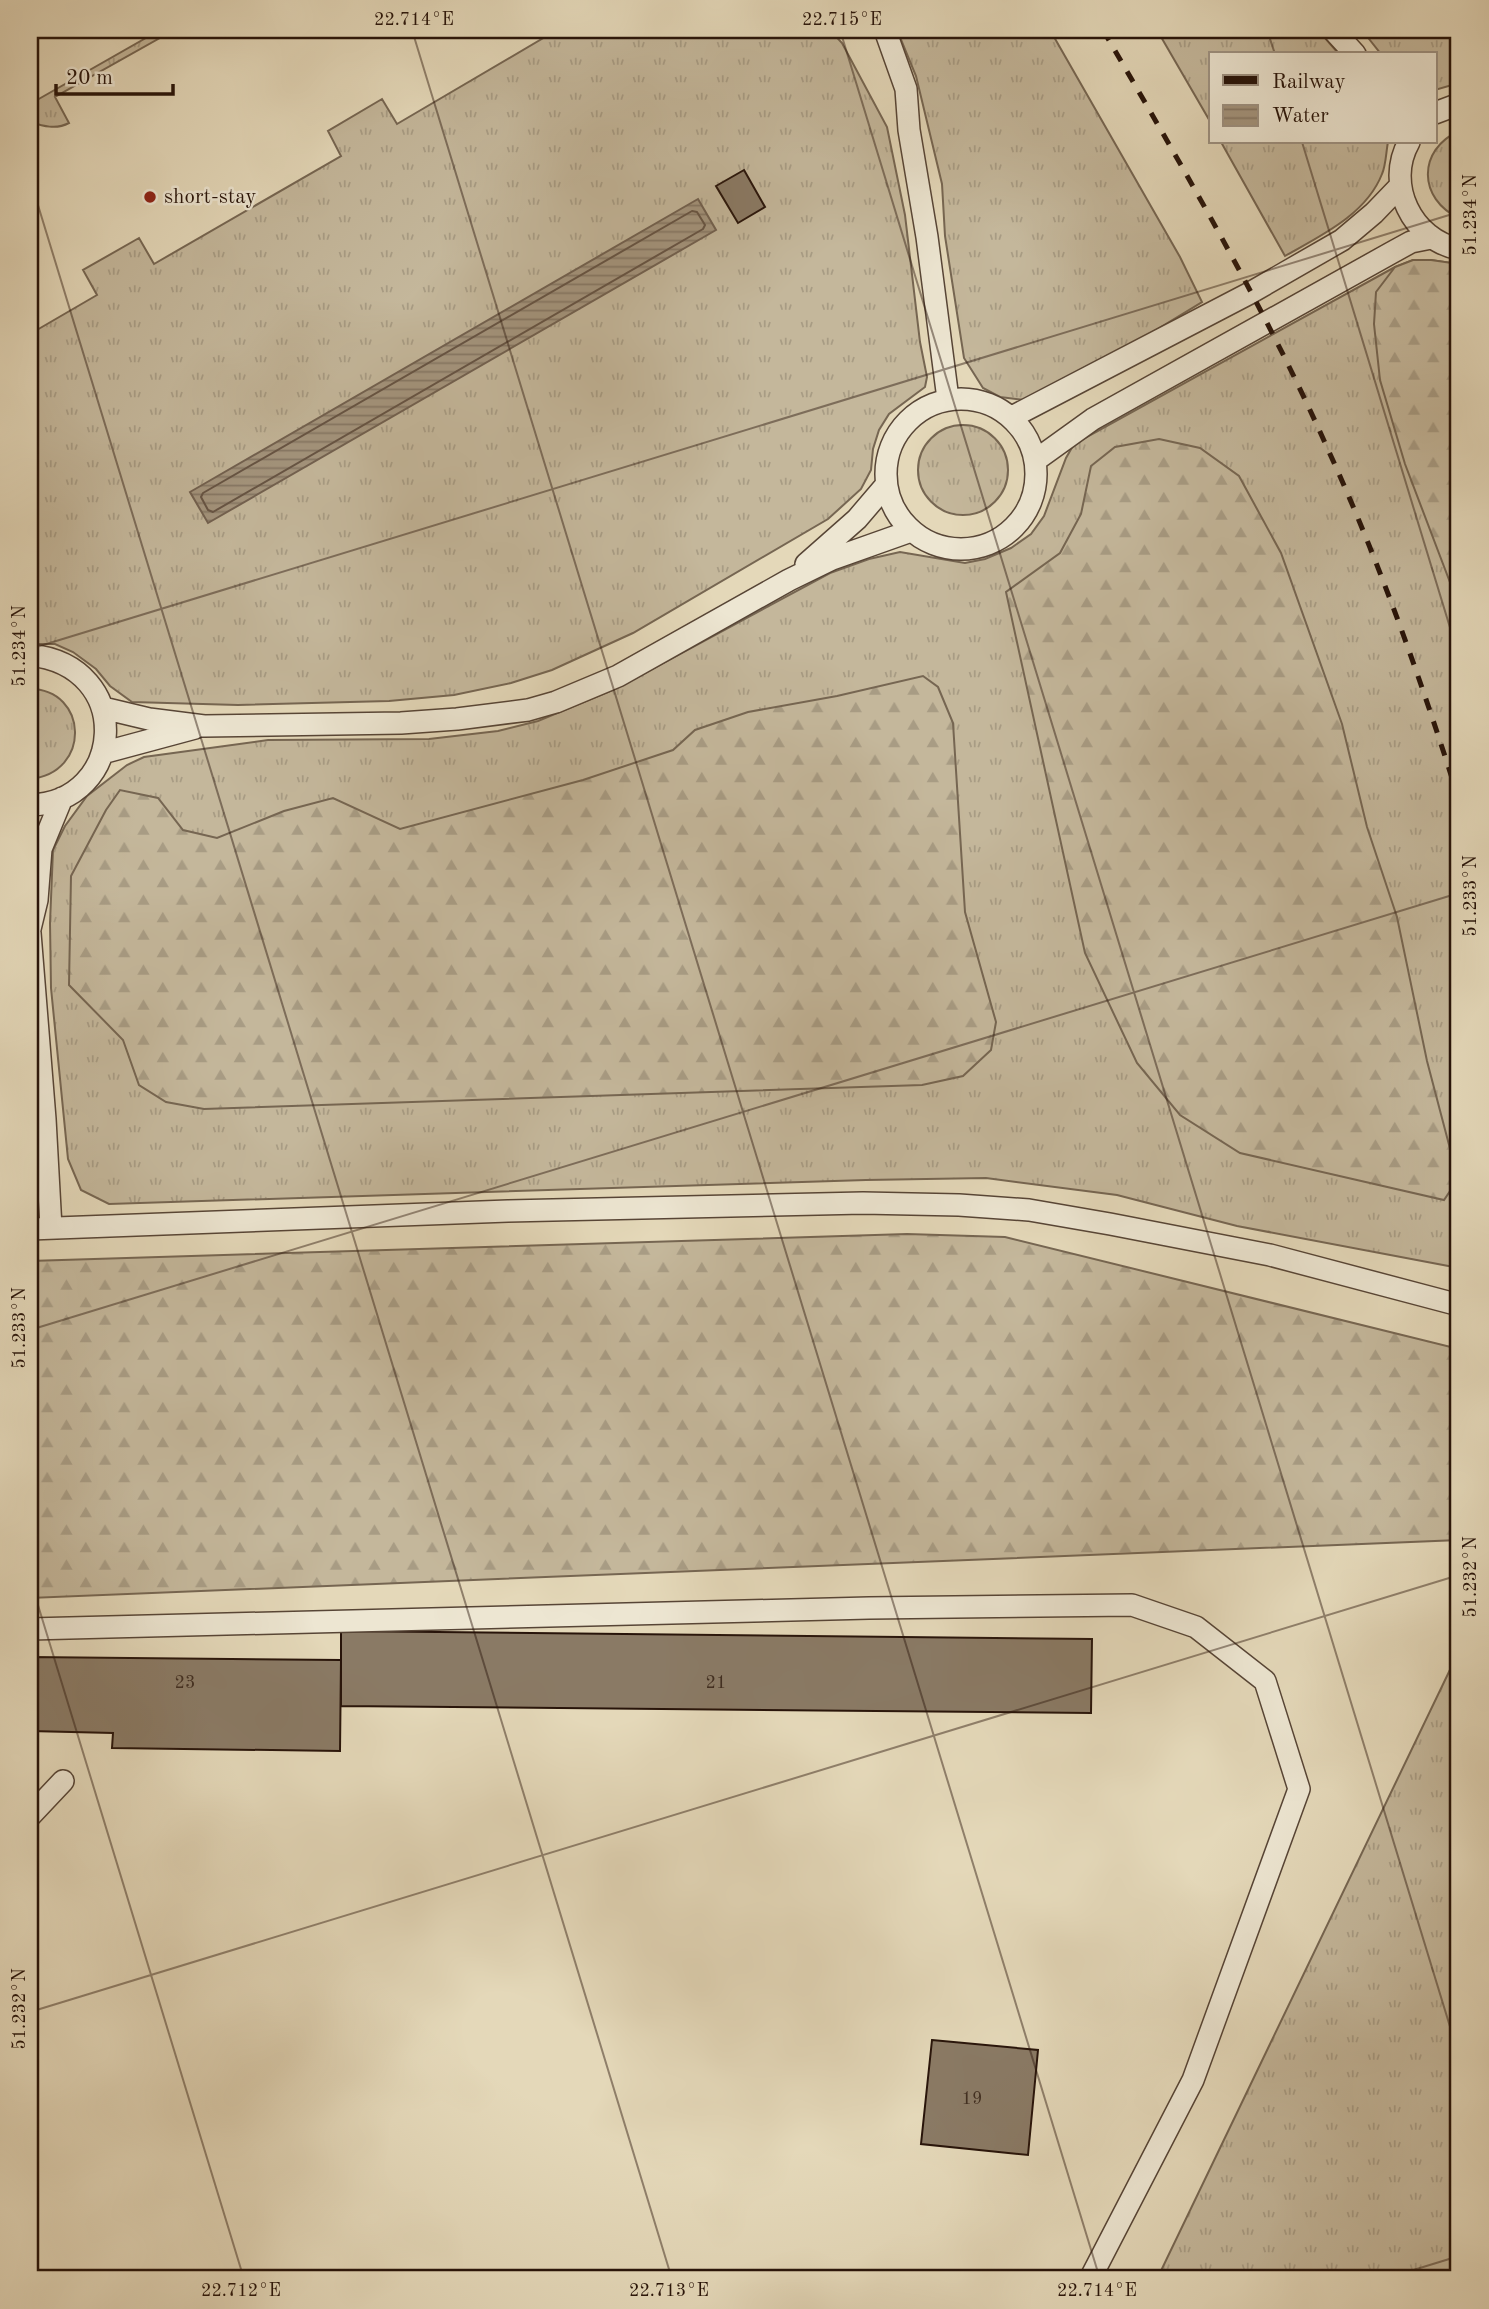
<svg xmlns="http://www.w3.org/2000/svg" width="1489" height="2309" font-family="'Old Standard TT',serif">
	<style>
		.grass { fill: url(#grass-tufts); stroke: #766652; stroke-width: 2 }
		.forest { fill: url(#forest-firs); stroke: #766652; stroke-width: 2 }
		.water { fill: url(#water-rules); stroke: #726150; stroke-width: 2 }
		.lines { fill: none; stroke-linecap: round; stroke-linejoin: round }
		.shore { stroke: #665444; stroke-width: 2 }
		.building { fill: #8a7a65; stroke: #28140a; stroke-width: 2 }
		.service-casing { stroke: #574536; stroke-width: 24 }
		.service { stroke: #ede6d2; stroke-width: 21 }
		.rail { stroke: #28140a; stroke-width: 5; stroke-dasharray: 12 12; stroke-linecap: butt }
		.ticks { fill: none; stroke: #28140a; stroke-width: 2; stroke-opacity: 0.45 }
		.poi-dot { fill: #8f2418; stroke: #ede6d2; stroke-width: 2.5 }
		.labels { text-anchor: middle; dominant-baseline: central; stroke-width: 5; stroke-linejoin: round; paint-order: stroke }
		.number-label { font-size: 18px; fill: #402e21 }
		.poi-label { font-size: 21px; fill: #28140a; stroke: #ede6d2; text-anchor: start }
		.neatline { fill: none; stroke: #28140a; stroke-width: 2.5 }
		.ticks-label { font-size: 18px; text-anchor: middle; fill: #28140a }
	</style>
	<defs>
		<pattern id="grass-tufts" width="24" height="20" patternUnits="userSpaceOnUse" patternTransform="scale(1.75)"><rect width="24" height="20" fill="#c4b79b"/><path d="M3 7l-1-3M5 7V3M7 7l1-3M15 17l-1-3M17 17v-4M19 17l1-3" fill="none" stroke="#a89c84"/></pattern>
		<pattern id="forest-firs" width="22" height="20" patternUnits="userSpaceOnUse" patternTransform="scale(1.75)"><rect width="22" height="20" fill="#c4b79b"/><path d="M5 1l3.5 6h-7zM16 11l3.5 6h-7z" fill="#a89c84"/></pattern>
		<pattern id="water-rules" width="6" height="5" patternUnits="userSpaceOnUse" patternTransform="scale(1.75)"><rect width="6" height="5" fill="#a4957e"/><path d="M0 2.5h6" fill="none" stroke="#867865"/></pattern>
	</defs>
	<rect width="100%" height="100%" fill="#e4d8b9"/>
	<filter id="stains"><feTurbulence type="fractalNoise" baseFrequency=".00286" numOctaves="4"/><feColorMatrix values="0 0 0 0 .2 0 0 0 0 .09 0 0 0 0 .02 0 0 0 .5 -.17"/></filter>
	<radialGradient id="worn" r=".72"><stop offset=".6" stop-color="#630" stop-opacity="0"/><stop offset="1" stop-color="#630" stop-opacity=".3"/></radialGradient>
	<!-- grass -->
	<path class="grass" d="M160 30H174L55 97 69 123C56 130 43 126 30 122V104Z
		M557 30H830L842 43 887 127 905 215 920 342 927 377 925 387 889 414 879 430 873 449 871 470 861 489 828 519 633 633 552 670 511 683 454 695 389 701 238 705 132 702 110 686 96 669 73 652 55 644H30V334L97 295 83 270 139 238 154 264 341 156 328 131 382 99 397 124Z
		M897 30H1050L1180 257 1202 302 1077 378 1024 400 1000 397 983 388 964 358 945 236 942 184 916 76Z
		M1157 30H1318L1339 54H1211V123Z
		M1362 30H1459V83L1435 90V54H1381Z
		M1459 131V218C1418 199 1417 150 1459 131Z
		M1221 142H1388C1386 152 1386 165 1382 174 1366 215 1320 236 1285 256Z
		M1413 260H1431L1459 264V1268L1237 1226 1117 1195 986 1178 866 1180 109 1204 81 1190 68 1159 51 988 50 923 53 850 65 826 87 796 127 765 144 757 268 740 429 739 498 731 538 721 615 689 830 573 869 559 900 552 965 563 985 559 1011 548 1031 534 1044 516 1066 458 1074 444 1395 267Z
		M918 470a45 45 0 1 1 90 0a45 45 0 1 1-90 0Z
		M30 689C88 689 92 773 30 779Z
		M1459 1651V2279H1157Z"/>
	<!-- forest -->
	<path class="forest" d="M1413 260H1431L1459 264V606L1405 464 1380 380 1374 324 1376 292 1395 267Z
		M1159 439 1200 448 1239 476 1281 553 1342 724 1367 827 1397 917 1427 1061 1458 1179 1444 1200 1240 1153 1180 1115 1137 1063 1085 953 1006 592 1060 553 1081 514 1091 466 1115 447Z
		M923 676 938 687 953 723 965 912 996 1022 991 1050 963 1076 922 1085 204 1109 166 1102 139 1085 123 1040 69 985 71 876 106 810 120 790 158 798 183 830 217 838 284 811 333 798 400 829 583 780 673 750 695 730 748 712 837 696Z
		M907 1234 1005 1237 1459 1349V1540L30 1598V1261Z"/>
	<!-- water -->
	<path class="water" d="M698 199 716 230 208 523 190 492Z"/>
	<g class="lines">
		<!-- shore -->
		<path class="shore" d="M692 211 697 212 705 225 703 229 213 512 208 510 201 497 203 493Z"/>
	</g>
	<!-- building -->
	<path class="building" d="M744 170 765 207 738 223 716 186Z
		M341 1631 1092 1639 1091 1713 341 1706Z
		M30 1657 341 1660 340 1751 112 1748 113 1733 30 1731Z
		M932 2040 1038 2050 1028 2155 921 2144Z"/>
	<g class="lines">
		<!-- service casing -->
		<g class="service-casing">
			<path id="service" d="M885 30 906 89 909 130 927 237 948 399
				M1333 30 1355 54
				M1435 113 1459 104
				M1409 142C1385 184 1412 240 1459 249
				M886 474a75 75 0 1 1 150 0a75 75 0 1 1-150 0Z
				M1012 417 1250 293 1342 240 1374 213 1400 186
				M1036 460 1093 419 1391 253 1411 242 1431 238
				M806 564 857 519 886 485
				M30 655C136 666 125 803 30 805
				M103 708 149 719 204 726 401 723 457 719 528 710 556 702 618 676 789 580 832 559 911 531
				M102 753 195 728
				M30 929 37 900 41 849 62 798
				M30 933 45 1119 51 1228
				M30 1229 508 1211 863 1203 959 1205 1029 1210 1110 1224 1270 1255 1459 1305
				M30 1629 869 1608 1132 1605 1196 1627 1265 1681 1299 1789 1193 2080 1090 2279
				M30 1816 63 1781"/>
		</g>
		<!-- service -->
		<use href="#service" class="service"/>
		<!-- rail -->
		<path class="rail" d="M1103 30C1183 168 1265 307 1330 454 1381 566 1422 683 1459 800"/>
	</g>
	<!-- ticks -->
	<path class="ticks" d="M412 30 1100 2279M840 30 1459 2056M1267 30 1275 54M1302 142 1459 657M30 179 672 2279M30 649 1459 212M30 1330 1459 893M30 1579 244 2279M30 2012 1459 1575M1384 2279 1459 2256"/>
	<!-- markers -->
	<circle class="poi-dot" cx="150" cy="197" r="7"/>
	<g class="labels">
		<!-- number labels -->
		<g class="number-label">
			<text x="185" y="1683">23</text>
			<text x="716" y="1683">21</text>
			<text x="972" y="2099">19</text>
		</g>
		<!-- poi labels -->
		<g class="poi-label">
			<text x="164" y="197">short-stay</text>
		</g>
	</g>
	<!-- margin -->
	<rect width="1489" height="2309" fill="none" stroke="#e4d8b9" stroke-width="77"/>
	<!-- legend -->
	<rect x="1209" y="52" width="228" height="91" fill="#ede6d2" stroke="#9e9282" stroke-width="2"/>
	<rect x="1223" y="75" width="35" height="10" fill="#28140a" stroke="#9e9282" stroke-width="2"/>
	<text x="1272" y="88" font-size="21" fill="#28140a">Railway</text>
	<rect x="1223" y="105" width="35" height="21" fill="url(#water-rules)" stroke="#9e9282" stroke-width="2"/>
	<text x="1272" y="122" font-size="21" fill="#28140a">Water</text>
	<!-- scale -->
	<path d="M56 84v10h117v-10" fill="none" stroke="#28140a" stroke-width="3.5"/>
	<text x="66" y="84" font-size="21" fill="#28140a" stroke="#ede6d2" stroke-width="5" paint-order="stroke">20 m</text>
	<rect x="38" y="38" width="1412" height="2232" class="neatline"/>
	<g class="ticks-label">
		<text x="414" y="25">22.714°E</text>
		<text x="842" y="25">22.715°E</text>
		<text transform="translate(1470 215) rotate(-90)" y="6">51.234°N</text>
		<text transform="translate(19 646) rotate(-90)" y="6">51.234°N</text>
		<text transform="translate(1470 896) rotate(-90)" y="6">51.233°N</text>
		<text transform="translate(19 1328) rotate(-90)" y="6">51.233°N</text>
		<text transform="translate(1470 1577) rotate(-90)" y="6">51.232°N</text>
		<text transform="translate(19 2009) rotate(-90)" y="6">51.232°N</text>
		<text x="241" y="2296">22.712°E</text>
		<text x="669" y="2296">22.713°E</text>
		<text x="1097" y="2296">22.714°E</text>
	</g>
	<rect width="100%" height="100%" filter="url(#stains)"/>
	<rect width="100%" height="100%" fill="url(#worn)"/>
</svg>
